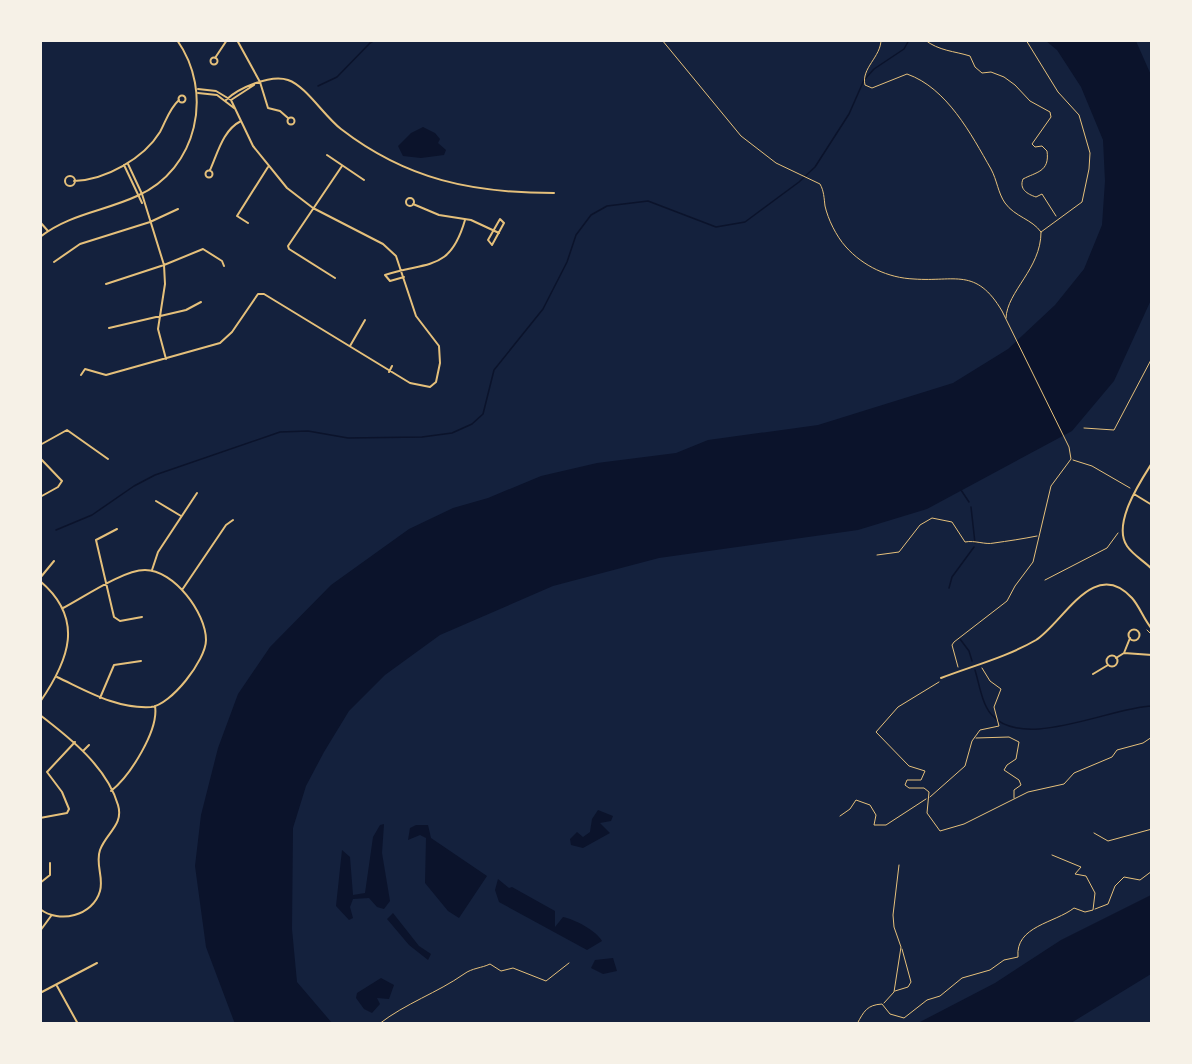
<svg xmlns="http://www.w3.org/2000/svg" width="1192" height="1064" font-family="Montserrat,sans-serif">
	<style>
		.water { fill: #0b132b }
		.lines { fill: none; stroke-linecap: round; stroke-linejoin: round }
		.stream { stroke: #0b132b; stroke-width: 1.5 }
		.path { stroke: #e5c07b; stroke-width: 1 }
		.minor { stroke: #e5c07b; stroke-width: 2 }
		.tertiary { stroke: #e5c07b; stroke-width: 2 }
	</style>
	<rect width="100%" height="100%" fill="#14213d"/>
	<!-- water -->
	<path class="water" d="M1046 41H1136L1151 75V300L1114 381 1072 431 927 509 858 530 659 558 553 586 440 635 385 675 349 711 324 752 306 786 293 828 292 929 297 982 332 1023 235 1024 206 947 195 866 201 815 218 748 238 694 270 647 331 585 409 529 453 508 488 498 541 476 597 463 676 453 708 440 818 425 953 383 1008 349 1055 305 1084 269 1102 225 1105 181 1103 140 1081 87 1057 50Z
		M423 127 435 133 440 139 438 143 446 150 444 155 421 158 403 156 398 146 411 133Z
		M598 810 613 816 611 821 600 823 610 833 583 848 571 845 570 839 577 832 583 837 590 832 592 819Z
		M384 824 382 853 390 901 384 909 377 907 369 898 353 899 350 907 353 918 349 920 336 906 342 850 350 857 353 895 365 893 373 837 380 825Z
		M416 825H428L431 838 487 876 459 918 448 911 425 883 426 838 420 835 408 840 410 828Z
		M498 879 509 888 512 887 555 911V927L563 917C574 919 597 931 602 941L587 950 499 902 495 890Z
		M1151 895V974L1071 1023H918L995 983 1061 940Z
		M393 913 419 946 431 954 428 960 409 945 387 919Z
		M613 958 617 971 603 974 591 968 595 960Z
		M381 978 394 985 389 999 377 998 380 1004 372 1013 364 1009 356 998 357 993Z"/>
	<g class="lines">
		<!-- stream -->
		<path class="stream" d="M318 86 337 77 370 43 375 40
			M961 490 969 502
			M971 507 975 543
			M56 530 92 515 134 486 155 475 280 432 308 431 348 438 422 437 452 433 472 424 483 414 494 370 543 309 567 262 576 235 591 215 607 206 648 201 716 227 745 222 799 182 815 167 849 114 864 80 874 69 904 49 909 40
			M949 588 952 577 974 547
			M960 639 969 651 972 661
			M975 670C979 683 982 704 991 714 1022 752 1111 707 1152 706"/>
		<!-- path -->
		<path class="path" d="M662 40 741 136 776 163 820 184C824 191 824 198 825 206 828 219 836 236 846 247 863 266 888 278 914 279 955 282 976 267 1002 311L1069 447 1071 459 1051 486 1033 562 1015 586 1007 601 954 642 952 645 958 667
			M881 40C881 57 861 68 865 85L872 88 907 74C947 88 971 134 991 169 997 180 998 193 1005 203 1015 217 1032 219 1041 232
			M925 40C939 51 954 51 970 56L975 67 982 73 991 72 1004 77 1015 85 1030 101 1050 112 1051 117 1032 144 1035 147 1042 146 1047 151C1050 172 1036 172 1023 179 1019 189 1027 194 1036 197L1042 194 1056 216
			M1006 318C1007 291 1041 269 1041 232L1082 202 1089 169 1090 153 1079 115 1058 92 1026 40
			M1084 428 1114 430 1152 358
			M1073 460 1092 466 1130 488
			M877 555 899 552 920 525 932 518 952 522 965 542C975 540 985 545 994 543 1008 541 1022 539 1037 536
			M1045 580 1107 548 1118 533
			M1147 630 1152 635
			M939 682 898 707 876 732 909 766 925 771 921 780H907L905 785 909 788H924L929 792 927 813 940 831 964 824 1028 792 1064 784 1074 773 1112 757 1117 750 1143 743 1152 737
			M976 738 1009 737 1019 742 1016 759 1007 765 1004 770 1019 780 1021 785 1014 790V798
			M930 797 965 766 972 741 980 730 999 726 994 707 1001 689 990 681 982 668
			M840 816 850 809 856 800 870 805 876 815 874 825H886L926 799
			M1094 833 1108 841 1152 829
			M1095 909 1108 904 1115 886 1124 877 1140 880 1152 871
			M895 991 908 987 911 982 902 949
			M884 1003 894 992 901 947 894 927 893 915 899 865
			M379 1024C406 1003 437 993 464 974 472 968 482 968 490 964L501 971 513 968 546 981 569 963
			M857 1024C864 1011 867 1005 882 1004L890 1014 904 1018 927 1000 940 996 962 978 990 970 1004 960 1018 957C1015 926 1055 923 1074 908L1085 912 1093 910 1095 893 1086 876 1075 874 1081 867 1052 855"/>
		<!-- minor -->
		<path class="minor" d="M237 40 260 82 268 108 280 111 288 118
			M210.5 61a3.5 3.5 0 1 1 7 0a3.5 3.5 0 1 1-7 0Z
			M215 58 227 40
			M198 93 217 95 234 108
			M178.5 99a3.5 3.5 0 1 1 7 0a3.5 3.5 0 1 1-7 0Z
			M226 100C238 88 271 74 288 80 306 86 324 116 341 129 407 180 473 193 554 193
			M231 100 254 85
			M287.5 121a3.5 3.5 0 1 1 7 0a3.5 3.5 0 1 1-7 0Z
			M327 155 364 180
			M128 164 142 194 164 265 165 284 158 329 166 359
			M124 165 142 203
			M210 170C218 152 223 130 241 121
			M205.5 174a3.5 3.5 0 1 1 7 0a3.5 3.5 0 1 1-7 0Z
			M65 181a5 5 0 1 1 10 0a5 5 0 1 1-10 0Z
			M74 181C106 180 144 158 160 132 166 121 169 109 179 100
			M406 202a4 4 0 1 1 8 0a4 4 0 1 1-8 0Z
			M413 204 439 215 471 220 499 233
			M500 219 504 223 492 245 488 240Z
			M40 222 48 231
			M248 223 237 216 268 167
			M54 262 80 244 150 222 178 209
			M404 277 390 281 385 275C428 261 450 272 465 220
			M335 278 289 249 288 246 342 166
			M106 284 164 265 203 249 222 261 224 266
			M109 328 186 310 201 302
			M350 346 365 320
			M389 372 392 366
			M81 375 85 369 106 375 220 343 232 332 258 294H264L410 383 430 387 436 382 440 363 439 346 416 316 396 256 383 244 313 208 287 188 253 146 231 100 216 91 198 89
			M40 445 67 430 108 459
			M40 458 62 481 58 487 40 497
			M1152 463C1140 482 1112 524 1127 546 1133 555 1144 561 1152 569
			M1134 494 1152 505
			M156 501 181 516
			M117 529 96 540 114 617 120 621 142 617
			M152 570 158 552 197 493
			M40 578 54 561
			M182 590 226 525 233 520
			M1128.5 635a5.5 5.5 0 1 1 11 0a5.5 5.5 0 1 1-11 0Z
			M1124 653 1130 638
			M1106.5 661a5.5 5.5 0 1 1 11 0a5.5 5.5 0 1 1-11 0Z
			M1116 658 1124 653 1152 655
			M1093 674 1108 665
			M57 677C87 691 116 709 151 707 171 705 206 660 206 640 206 613 174 570 145 570 123 570 84 597 63 608
			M941 678C972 666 1007 657 1036 640 1063 623 1094 556 1132 598 1140 607 1144 620 1152 629
			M100 698 114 665 141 661
			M40 715C70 738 107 767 118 805 124 825 106 833 100 850 95 864 104 877 100 891 93 916 59 924 40 909
			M83 751 89 745
			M111 791C130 776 159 730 155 706
			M40 818 67 813 69 809 62 792 47 772 75 742
			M40 883 50 875V863
			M40 931 51 916
			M57 986 78 1024
			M40 993 97 963"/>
		<!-- tertiary -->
		<path class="tertiary" d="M40 237C69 214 105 211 137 196 198 169 214 92 177 40
			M40 581C85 619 69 660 40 702"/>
	</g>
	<!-- border -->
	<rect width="1192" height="1064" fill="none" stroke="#f6f1e7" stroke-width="84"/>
</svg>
